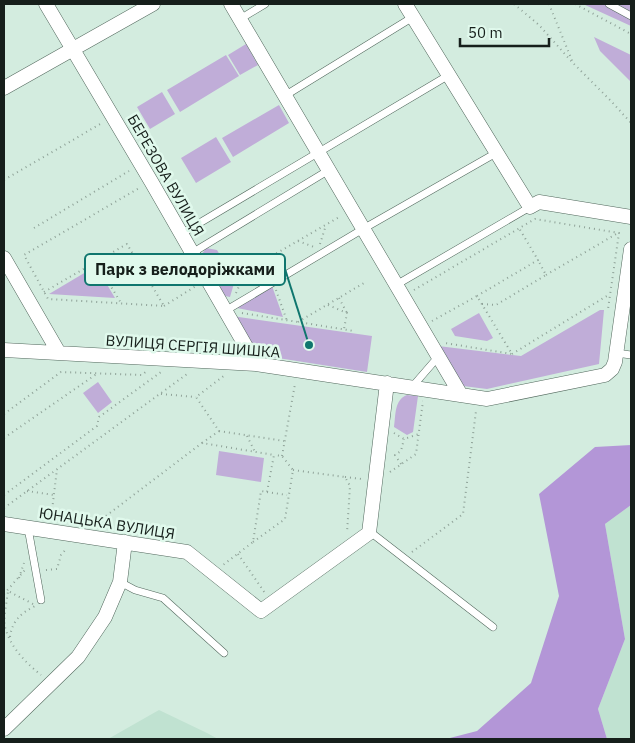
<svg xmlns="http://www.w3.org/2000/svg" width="635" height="743" font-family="'IBM Plex Sans',sans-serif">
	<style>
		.built { fill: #c0e2d1 }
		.green { fill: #c0add8 }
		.forest { fill: #b396d7 }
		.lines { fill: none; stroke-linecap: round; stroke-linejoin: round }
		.service-casing { stroke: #52685d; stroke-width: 8 }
		.minor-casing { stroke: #52685d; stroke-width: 15 }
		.path { stroke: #8fa298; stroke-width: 2; stroke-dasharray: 1 4; stroke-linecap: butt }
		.service { stroke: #fff; stroke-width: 7 }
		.minor { stroke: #fff; stroke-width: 14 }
		.labels { text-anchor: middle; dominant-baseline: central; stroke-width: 5; stroke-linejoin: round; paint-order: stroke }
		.street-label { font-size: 15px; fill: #161f1b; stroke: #e0f9ec }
		.leader { fill: none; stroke: #0f766e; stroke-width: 2 }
		.callout-dot { fill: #0f766e; stroke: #e0f9ec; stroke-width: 2 }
		.callout { fill: #e0f9ec; stroke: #0f766e; stroke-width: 2 }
		.callout-label { font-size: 16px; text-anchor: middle; font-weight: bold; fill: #161f1b }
	</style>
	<rect width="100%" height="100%" fill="#d3ecdf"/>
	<!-- built -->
	<path class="built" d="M631 505V739H607L598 709 625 639 605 524Z
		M159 710 207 733 218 739H108Z"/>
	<!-- green -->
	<path class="green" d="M583 4H631V26Z
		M594 37 631 55V82L600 51Z
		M246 44 258 65 240 75 228 55Z
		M226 55 239 76 180 112 167 90Z
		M162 92 175 114 150 129 137 107Z
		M279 105 289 123 233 157 222 138Z
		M216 137 231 162 196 183 181 158Z
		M206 248 217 250 235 280 230 297 225 296 202 254Z
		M96 266 115 298 49 294Z
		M272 286 283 317 237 308Z
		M600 310H604L599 364 487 389 463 386 438 346 521 356Z
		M479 313 493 338 487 341 455 336 451 329Z
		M232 316 372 336 367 372 253 354Z
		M98 382 112 402 98 413 83 393Z
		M407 395 418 396 413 432 407 435 394 427C396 415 394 400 407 395Z
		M219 451 264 458 261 482 216 475Z"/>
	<!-- forest -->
	<path class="forest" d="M631 445V505L605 524 625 639 598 709 607 739H446L477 731 531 683 559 596 539 494 595 447Z"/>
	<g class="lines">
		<!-- service casing -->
		<g class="service-casing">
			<path id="service" d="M609 4 631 16
				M240 19 265 4
				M286 95 413 17
				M181 234 449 75
				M192 253 329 170
				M396 285 530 207
				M225 311 363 229 496 153
				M616 353 631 355
				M412 387 438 357
				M28 528 41 600
				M369 531 493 627
				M120 582 135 590 163 598 224 653"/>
		</g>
		<!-- minor casing -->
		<g class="minor-casing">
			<path id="minor" d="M46 4 152 183 256 364
				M231 4 461 395
				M405 4 530 207 539 202 631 217
				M4 88 153 4
				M4 258 59 353
				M4 350 256 364 487 399 605 375 612 369 615 362 631 249
				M4 524 187 552 261 611 369 533 387 383
				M4 729 78 657 105 617 120 582 125 542"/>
		</g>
		<!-- path -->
		<path class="path" d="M514 4 539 25 572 62
			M549 4 573 63 612 102 631 123
			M575 4 631 34
			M4 180 102 123
			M34 228 129 171
			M298 241 314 247
			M320 244 326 225
			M96 262 121 303
			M246 271 341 216
			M546 275 618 233
			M276 290 287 321
			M414 290 535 219 619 233 608 309
			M44 292 127 244 164 306 48 299 24 255 141 187
			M236 293 246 271 263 278
			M477 296 538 260 519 228
			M339 298 347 313
			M482 304 496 305 546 275 538 260
			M328 305 347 313 344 329
			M164 306 196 286
			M242 313 354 331
			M432 321 477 296 512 354 445 343
			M298 322 364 283
			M512 354 610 294
			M161 394 196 397
			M4 414 61 372 142 375 148 370
			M219 431 284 441
			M394 433 404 439 419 434
			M247 436 255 452
			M4 438 98 373
			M202 443 219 431 196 397 225 375
			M282 456 295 384
			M401 464 395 455 401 451 404 439
			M293 470 345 477 350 486 347 533
			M390 472 416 454 423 401
			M345 477 362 479
			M27 491 54 495
			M267 492 287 495
			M4 495 97 426 99 417 161 372
			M4 508 187 374
			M51 519 57 469
			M94 525 202 443 274 455 267 492 261 491 253 542 223 565
			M253 542 285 519 293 470 282 456 274 455
			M412 552 463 514 476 411
			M238 554 265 593
			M46 570 57 569 61 555 67 548
			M19 578 24 563
			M4 594 25 570
			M33 604 8 591C7 601 3 619 5 627 10 647 26 663 41 675
			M10 637C12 621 21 613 35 606"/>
		<!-- service -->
		<use href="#service" class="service"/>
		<!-- minor -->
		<use href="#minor" class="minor"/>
	</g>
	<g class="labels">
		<!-- street labels -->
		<g class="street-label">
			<text transform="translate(166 175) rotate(60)">БЕРЕЗОВА ВУЛИЦЯ</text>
			<text transform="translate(193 346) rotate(4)">ВУЛИЦЯ СЕРГІЯ ШИШКА</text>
			<text transform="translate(107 523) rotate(9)">ЮНАЦЬКА ВУЛИЦЯ</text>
		</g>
	</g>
	<!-- callouts -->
	<path class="leader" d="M309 345L285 269"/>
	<circle class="callout-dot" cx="309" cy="345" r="5"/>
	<rect class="callout" x="85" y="254" width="200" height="31" rx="5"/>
	<g class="callout-label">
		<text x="185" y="275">Парк з велодоріжками</text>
	</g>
	<!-- border -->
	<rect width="635" height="743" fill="none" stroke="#161f1b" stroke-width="10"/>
	<!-- scale -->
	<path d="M460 38v8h89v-8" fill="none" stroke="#161f1b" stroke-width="2.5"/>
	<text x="468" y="38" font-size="15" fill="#161f1b" stroke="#e0f9ec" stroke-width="4" paint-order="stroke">50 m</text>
</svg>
